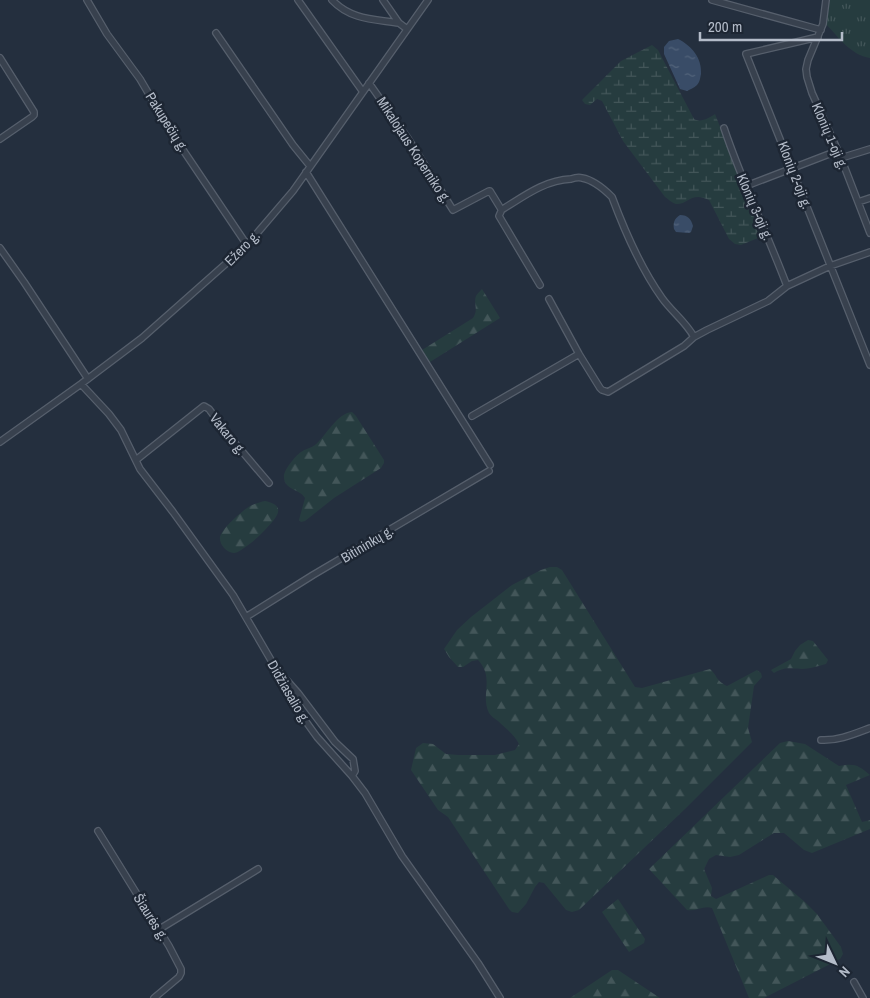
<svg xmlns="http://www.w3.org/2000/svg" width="870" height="998" font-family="'Archivo Narrow',sans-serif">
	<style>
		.grass { fill: url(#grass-tufts) }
		.forest { fill: url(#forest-firs) }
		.wetland { fill: url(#wetland-marsh) }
		.water { fill: url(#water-ripples) }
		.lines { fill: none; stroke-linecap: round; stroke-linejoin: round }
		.minor-casing { stroke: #565f6c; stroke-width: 8 }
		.minor { stroke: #38414e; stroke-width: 5.5 }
		.labels { text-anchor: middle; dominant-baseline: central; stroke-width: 5; stroke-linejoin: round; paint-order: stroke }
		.street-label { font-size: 14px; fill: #b4bcc9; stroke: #1d2633 }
	</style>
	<defs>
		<pattern id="grass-tufts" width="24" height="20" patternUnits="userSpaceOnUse" patternTransform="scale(1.25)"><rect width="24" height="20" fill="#263c3f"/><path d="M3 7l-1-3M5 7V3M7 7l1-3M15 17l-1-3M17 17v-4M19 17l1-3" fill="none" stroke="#435659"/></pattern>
		<pattern id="forest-firs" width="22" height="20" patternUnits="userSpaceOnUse" patternTransform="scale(1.25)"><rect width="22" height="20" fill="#263c3f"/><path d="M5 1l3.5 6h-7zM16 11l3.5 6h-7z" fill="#435659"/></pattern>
		<pattern id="wetland-marsh" width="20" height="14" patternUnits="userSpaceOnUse" patternTransform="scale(1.25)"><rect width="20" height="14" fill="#263c3f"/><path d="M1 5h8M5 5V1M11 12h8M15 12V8" fill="none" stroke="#435659"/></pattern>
		<pattern id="water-ripples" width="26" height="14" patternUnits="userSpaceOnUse" patternTransform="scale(1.25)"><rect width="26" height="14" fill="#394c67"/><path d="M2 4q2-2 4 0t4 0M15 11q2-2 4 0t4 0" fill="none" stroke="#53647b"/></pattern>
	</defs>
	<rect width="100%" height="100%" fill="#242f3e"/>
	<!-- grass -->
	<path class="grass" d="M829 0H870V58C851 55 839 38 826 24Z"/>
	<!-- forest -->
	<path class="forest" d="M482 289 500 318 430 362 422 350 473 318C479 309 473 304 476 296 477 294 481 290 482 289Z
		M352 412 356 416 384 460V463L381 468 334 498 305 521 301 522 299 520 305 498C300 489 284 490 284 477 283 471 295 456 301 452 305 449 311 448 315 445 326 436 337 413 352 412Z
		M265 501C289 506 275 519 265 530 258 537 252 543 244 548 241 550 237 553 234 553 226 553 219 544 220 537 222 528 242 511 250 506 254 504 260 502 265 501Z
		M550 567H557L562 570 635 687 642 688 710 669C718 676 715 680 727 686L757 670 761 673 762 677 754 686 748 728 752 742 685 809 579 910 572 912 566 910 544 883 539 882 535 887 526 904 518 913 512 912 509 909 448 817 438 810 411 770 416 748 423 743 433 744 446 754 459 755H495L515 750 519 744C514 734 505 728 498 721 495 719 491 716 489 713 480 695 495 678 478 660L472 661 463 667H458L449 657 444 649 457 630 471 617 512 585 541 570Z
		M808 640 813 641 828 660 826 664C818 666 809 669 802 669 787 669 788 666 774 673L771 670 791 659 795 651 800 645Z
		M788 741 805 744 839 766C855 763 858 765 870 775L846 785 862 822 870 820V829L812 853 804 850 784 833H774L739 855 730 857 716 855 709 859 704 869 712 888 711 896 716 899 769 875H773L805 902 817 914 841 947 843 954 840 959 764 998H749L712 908C704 905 695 912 687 910L649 869 780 743Z
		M618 899 645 939 644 943 629 952 602 912Z
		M612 970H618L660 998H570Z"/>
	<!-- wetland -->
	<path class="wetland" d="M652 45 658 50 694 119C701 123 709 118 715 114L763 236 741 245 735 244 729 239 709 200C691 191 688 205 676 204 672 203 668 199 665 197L623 141 602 101 597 99 590 105 585 104 582 100 621 61Z"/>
	<!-- water -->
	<path class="water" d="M678 39C692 46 702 58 701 74 700 78 700 82 697 85 694 88 690 89 687 91L680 89 664 54V47L669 41Z
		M680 215C688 215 691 219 693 226L691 232 689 233 676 232 674 229C673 223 674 219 680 215Z"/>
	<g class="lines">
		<!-- minor casing -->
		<g class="minor-casing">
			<path id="minor" d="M87 0 107 34 140 79 173 135 247 245
				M298 0 363 92
				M332 0C351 20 374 19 399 23
				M383 0 399 23 407 29
				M712 0 821 30
				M826 0 823 24 808 60 806 69 807 77 812 93 841 158 870 233
				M216 33 293 145 310 166
				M818 37 746 54 870 365
				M0 58 34 112V115L32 117 0 139
				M369 83 407 137 453 210 489 191H490L501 209H503C524 196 545 180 571 179 574 178 579 177 582 178 594 180 604 189 612 197 625 232 640 267 662 298 672 312 686 322 694 337
				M724 128C742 182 767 233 787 286
				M841 158 870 149
				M306 172 490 465
				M746 186 837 151
				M858 202 870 198
				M502 209 499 216 540 285
				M0 248 24 282 88 379
				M549 299 579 354 600 388 602 390 608 392 684 346 694 337 707 330 768 301 787 286 830 266 870 252
				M81 384 109 414 121 430 140 469 173 512 233 595 275 667 281 683 294 705 317 737 352 776 365 793 402 856 478 963 500 998
				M472 416 579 354
				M0 442 81 384 142 338 247 245 293 191 428 0
				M136 460 204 406 209 409 229 436 269 483
				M246 617 313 575 489 471
				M275 667 298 693 335 742 353 759 355 771 352 776
				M821 740C838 741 854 734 870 728
				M98 831 169 946 181 969V973L179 977 154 998
				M158 930 258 869
				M854 982 863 998"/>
		</g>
		<!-- minor -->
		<use href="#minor" class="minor"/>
	</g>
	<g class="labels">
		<!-- street labels -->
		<g class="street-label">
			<text transform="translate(167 122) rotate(58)">Pakupečių g.</text>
			<text transform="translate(830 136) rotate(67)">Klonių 1-oji g.</text>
			<text transform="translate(414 150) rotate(57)">Mikalojaus Koperniko g.</text>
			<text transform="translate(795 175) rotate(69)">Klonių 2-oji g.</text>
			<text transform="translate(755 207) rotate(67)">Klonių 3-oji g.</text>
			<text transform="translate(242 248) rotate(-45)">Ežero g.</text>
			<text transform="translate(228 434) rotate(51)">Vakaro g.</text>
			<text transform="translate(367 544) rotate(-31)">Bitininkų g.</text>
			<text transform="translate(289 692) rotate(60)">Didžiasalio g.</text>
			<text transform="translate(151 917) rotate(58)">Šiaurės g.</text>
		</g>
	</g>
	<!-- north arrow -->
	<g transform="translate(835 963) rotate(133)" stroke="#1d2633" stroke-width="4" paint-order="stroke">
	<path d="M0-4L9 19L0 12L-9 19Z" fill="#b4bcc9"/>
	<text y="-8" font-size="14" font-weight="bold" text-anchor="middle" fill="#b4bcc9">N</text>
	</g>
	<!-- scale -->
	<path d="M700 32v8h142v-8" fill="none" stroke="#b4bcc9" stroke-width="2.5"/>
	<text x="708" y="32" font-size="15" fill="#b4bcc9" stroke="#1d2633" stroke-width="4" paint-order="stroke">200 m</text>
</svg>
